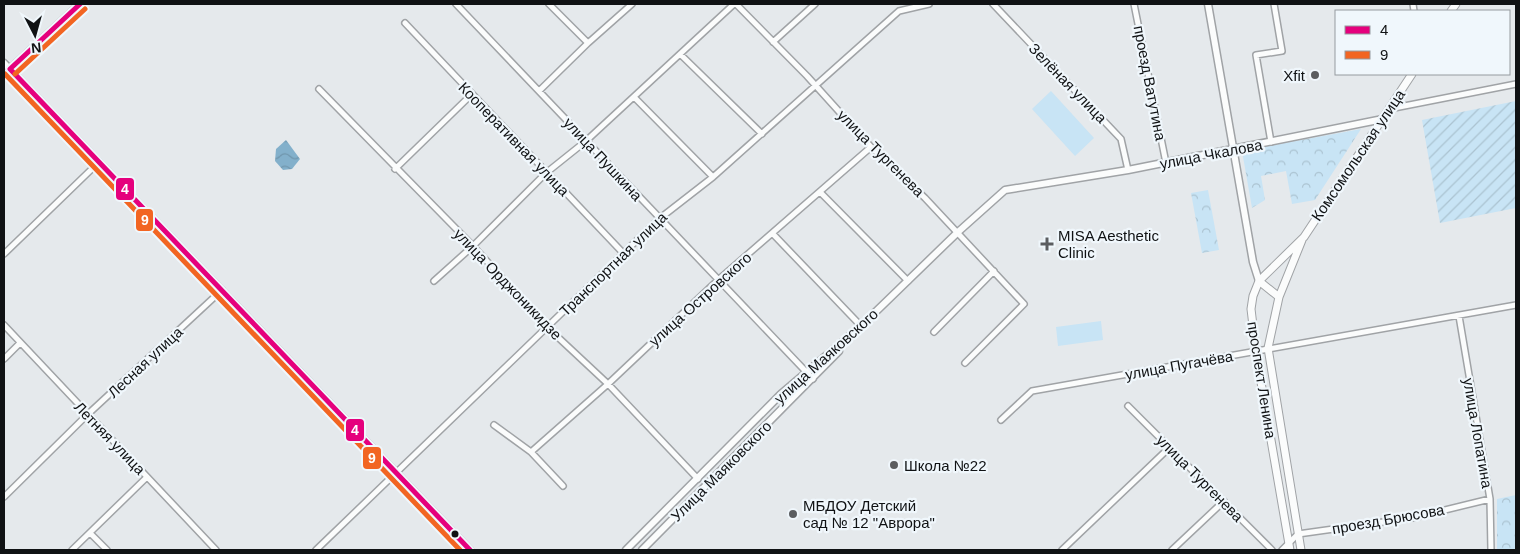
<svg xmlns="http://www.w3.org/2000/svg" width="1520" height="554" font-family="Helvetica,sans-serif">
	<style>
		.park { fill: url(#park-crowns) }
		.garden { fill: url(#garden-furrows) }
		.pitch { fill: #c8e4f5 }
		.water { fill: url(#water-waves) }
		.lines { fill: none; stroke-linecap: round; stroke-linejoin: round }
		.minor-casing { stroke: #a0a3a6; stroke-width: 8 }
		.tertiary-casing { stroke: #a0a3a6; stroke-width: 9 }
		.secondary-casing { stroke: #a0a3a6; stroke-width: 9 }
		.minor { stroke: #fbfcfc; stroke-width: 5 }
		.tertiary { stroke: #fbfcfc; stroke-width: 6 }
		.secondary { stroke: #fbfcfc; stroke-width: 7 }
		.bus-1-casing { stroke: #f0f7fc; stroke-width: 9 }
		.bus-2-casing { stroke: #f0f7fc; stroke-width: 9 }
		.bus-1 { stroke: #e5007d; stroke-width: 5 }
		.bus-2 { stroke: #f26522; stroke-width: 5 }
		.poi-dot { fill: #5b5d60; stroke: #f0f7fc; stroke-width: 2 }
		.bus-dot { fill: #101214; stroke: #f0f7fc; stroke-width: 2 }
		.labels { text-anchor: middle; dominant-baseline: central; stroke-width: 4.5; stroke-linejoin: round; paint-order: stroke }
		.poi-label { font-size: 15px; fill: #101214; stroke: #f0f7fc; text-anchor: start }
		.street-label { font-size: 15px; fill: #101214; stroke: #f0f7fc }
		.line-badge { stroke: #f0f7fc; stroke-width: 2 }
		.badge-label { font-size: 14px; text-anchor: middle; font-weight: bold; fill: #fff }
	</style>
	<defs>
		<pattern id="park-crowns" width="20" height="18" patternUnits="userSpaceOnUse" patternTransform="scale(1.25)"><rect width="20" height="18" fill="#c8e4f5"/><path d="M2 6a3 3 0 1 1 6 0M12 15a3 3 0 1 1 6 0" fill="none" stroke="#abc3d1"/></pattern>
		<pattern id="garden-furrows" width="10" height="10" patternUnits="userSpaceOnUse" patternTransform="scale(1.25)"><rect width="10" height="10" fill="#c8e4f5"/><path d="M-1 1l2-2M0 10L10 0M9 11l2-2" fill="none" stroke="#abc3d1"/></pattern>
		<pattern id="water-waves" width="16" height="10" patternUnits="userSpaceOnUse" patternTransform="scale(1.25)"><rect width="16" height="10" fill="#83b0cb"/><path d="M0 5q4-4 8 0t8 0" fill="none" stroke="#7096ad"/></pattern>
	</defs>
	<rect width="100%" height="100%" fill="#e5e9ec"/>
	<!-- park -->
	<path class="park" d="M1361 129 1315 200 1292 204 1286 171 1261 176 1265 200 1252 208 1242 151Z
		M1208 190 1219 250 1202 253 1191 193Z
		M1516 495V550H1497V499Z"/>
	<!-- garden -->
	<path class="garden" d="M1516 101V208L1440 223 1422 120Z"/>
	<!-- pitch -->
	<path class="pitch" d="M1051 91 1094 138 1075 156 1032 109Z
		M1101 321 1103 340 1058 346 1056 327Z"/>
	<!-- water -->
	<path class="water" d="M286 140 300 159 292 169 283 170 275 161 276 149Z"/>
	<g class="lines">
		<!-- minor casing -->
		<g class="minor-casing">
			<path id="minor" d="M456 4 813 379
				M549 4 588 43
				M736 4 807 76 871 147 925 198 1024 304 965 363
				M993 4 1121 139 1128 170
				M1134 4 1166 163
				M1413 4 1414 11
				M405 23 624 254
				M773 42 815 4
				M680 54 762 134
				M4 75 10 69
				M319 89 473 246 547 327 608 384 698 479
				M539 91 588 43 632 4
				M634 97 713 177
				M1389 109 1516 84
				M1271 142 1256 55 1282 51 1274 4
				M395 169 471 95
				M820 192 908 281
				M773 234 861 326
				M4 254 99 162
				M434 281 473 246 546 173 586 141 734 4
				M1459 316 1490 499 1491 550
				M4 325 216 550
				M934 332 994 271
				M4 359 20 343
				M1128 406 1272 550
				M1001 420 1032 391 1516 305
				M494 425 531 452 563 486
				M531 452 608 384 717 281 871 147
				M4 497 87 415 222 290
				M90 533 107 550
				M72 550 147 477
				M316 550 659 219 713 177 899 11 929 4
				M1062 550 1169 448
				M1172 550 1224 501
				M1282 550 1298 534 1412 518 1490 499"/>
		</g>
		<!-- tertiary casing -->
		<g class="tertiary-casing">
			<path id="tertiary" d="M1208 4 1253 262 1259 281
				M4 63 470 550
				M10 69 80 4
				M626 550 781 394 861 326 958 232 1005 190 1128 170 1383 119
				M642 550 839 351"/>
		</g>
		<!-- secondary casing -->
		<g class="secondary-casing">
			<path id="secondary" d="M1451 11 1456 4
				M1259 281 1279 297
				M1290 550 1257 359 1251 309 1253 296 1259 281 1304 237 1412 74
				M1301 550 1268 348 1279 297 1302 240"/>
		</g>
		<!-- minor -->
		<use href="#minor" class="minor"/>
		<!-- tertiary -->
		<use href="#tertiary" class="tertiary"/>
		<!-- secondary -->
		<use href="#secondary" class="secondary"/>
		<!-- bus-1 casing -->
		<g class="bus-1-casing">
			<path id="bus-1" d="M10 69 470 550
				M10 69 80 4"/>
		</g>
		<!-- bus-2 casing -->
		<g class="bus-2-casing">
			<path id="bus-2" d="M5 74 460 550
				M15 74 85 9"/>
		</g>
		<!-- bus-1 -->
		<use href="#bus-1" class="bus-1"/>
		<!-- bus-2 -->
		<use href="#bus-2" class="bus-2"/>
	</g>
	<!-- markers -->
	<g class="poi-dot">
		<circle cx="1315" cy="75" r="5"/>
		<path d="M1044.5 236.5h5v5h5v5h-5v5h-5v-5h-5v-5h5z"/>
		<circle cx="894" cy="465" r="5"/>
		<circle cx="793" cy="514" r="5"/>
	</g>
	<circle class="bus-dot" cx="455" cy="534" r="4.5"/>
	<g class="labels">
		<!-- poi labels -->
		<g class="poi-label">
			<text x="1305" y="75" text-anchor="end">Xfit</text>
			<text x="1058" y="235">MISA Aesthetic<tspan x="1058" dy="17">Clinic</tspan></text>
			<text x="904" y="465">Школа №22</text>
			<text x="803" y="505">МБДОУ Детский<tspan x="803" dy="17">сад № 12 "Аврора"</tspan></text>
		</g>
		<!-- street labels -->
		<g class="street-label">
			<text transform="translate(1068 83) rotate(46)">Зелёная улица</text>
			<text transform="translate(1150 83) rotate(79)">проезд Ватутина</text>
			<text transform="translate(514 139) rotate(46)">Кооперативная улица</text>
			<text transform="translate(881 153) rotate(45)">улица Тургенева</text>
			<text transform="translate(1211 154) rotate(-11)">улица Чкалова</text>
			<text transform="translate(1358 155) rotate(-56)">Комсомольская улица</text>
			<text transform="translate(603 159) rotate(47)">улица Пушкина</text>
			<text transform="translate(613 264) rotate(-44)">Транспортная улица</text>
			<text transform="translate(508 284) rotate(46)">улица Орджоникидзе</text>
			<text transform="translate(700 299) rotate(-42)">улица Островского</text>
			<text transform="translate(826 356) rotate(-42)">улица Маяковского</text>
			<text transform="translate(145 362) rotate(-43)">Лесная улица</text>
			<text transform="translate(1179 365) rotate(-10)">улица Пугачёва</text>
			<text transform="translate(1262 380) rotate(81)">проспект Ленина</text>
			<text transform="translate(1478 433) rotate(80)">улица Лопатина</text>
			<text transform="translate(110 438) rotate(46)">Летняя улица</text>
			<text transform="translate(721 471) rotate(-45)">Улица Маяковского</text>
			<text transform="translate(1200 478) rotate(45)">улица Тургенева</text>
			<text transform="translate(1388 519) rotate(-10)">проезд Брюсова</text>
		</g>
	</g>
	<g class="line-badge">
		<rect x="115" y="177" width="20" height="24" rx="5" fill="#e5007d"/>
		<rect x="135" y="208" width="19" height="24" rx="5" fill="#f26522"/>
		<rect x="345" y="418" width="20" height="24" rx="5" fill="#e5007d"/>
		<rect x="362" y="446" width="20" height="24" rx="5" fill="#f26522"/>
	</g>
	<g class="badge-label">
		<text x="125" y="194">4</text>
		<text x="145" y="225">9</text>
		<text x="355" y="435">4</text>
		<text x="372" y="463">9</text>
	</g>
	<!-- border -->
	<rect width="1520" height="554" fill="none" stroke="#101214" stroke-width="10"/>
	<!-- legend -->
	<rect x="1335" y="10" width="175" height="65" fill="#f0f7fc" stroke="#969b9f"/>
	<rect x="1345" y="26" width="25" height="8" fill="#e5007d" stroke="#969b9f"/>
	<text x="1380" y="35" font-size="15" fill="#101214">4</text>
	<rect x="1345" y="51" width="25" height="8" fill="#f26522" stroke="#969b9f"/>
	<text x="1380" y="60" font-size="15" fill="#101214">9</text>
	<!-- north arrow -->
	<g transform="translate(35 35) rotate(174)" stroke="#f0f7fc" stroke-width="4" paint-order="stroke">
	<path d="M0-4L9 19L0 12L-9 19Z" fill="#101214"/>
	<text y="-8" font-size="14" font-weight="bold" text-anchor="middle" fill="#101214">N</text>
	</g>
</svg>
